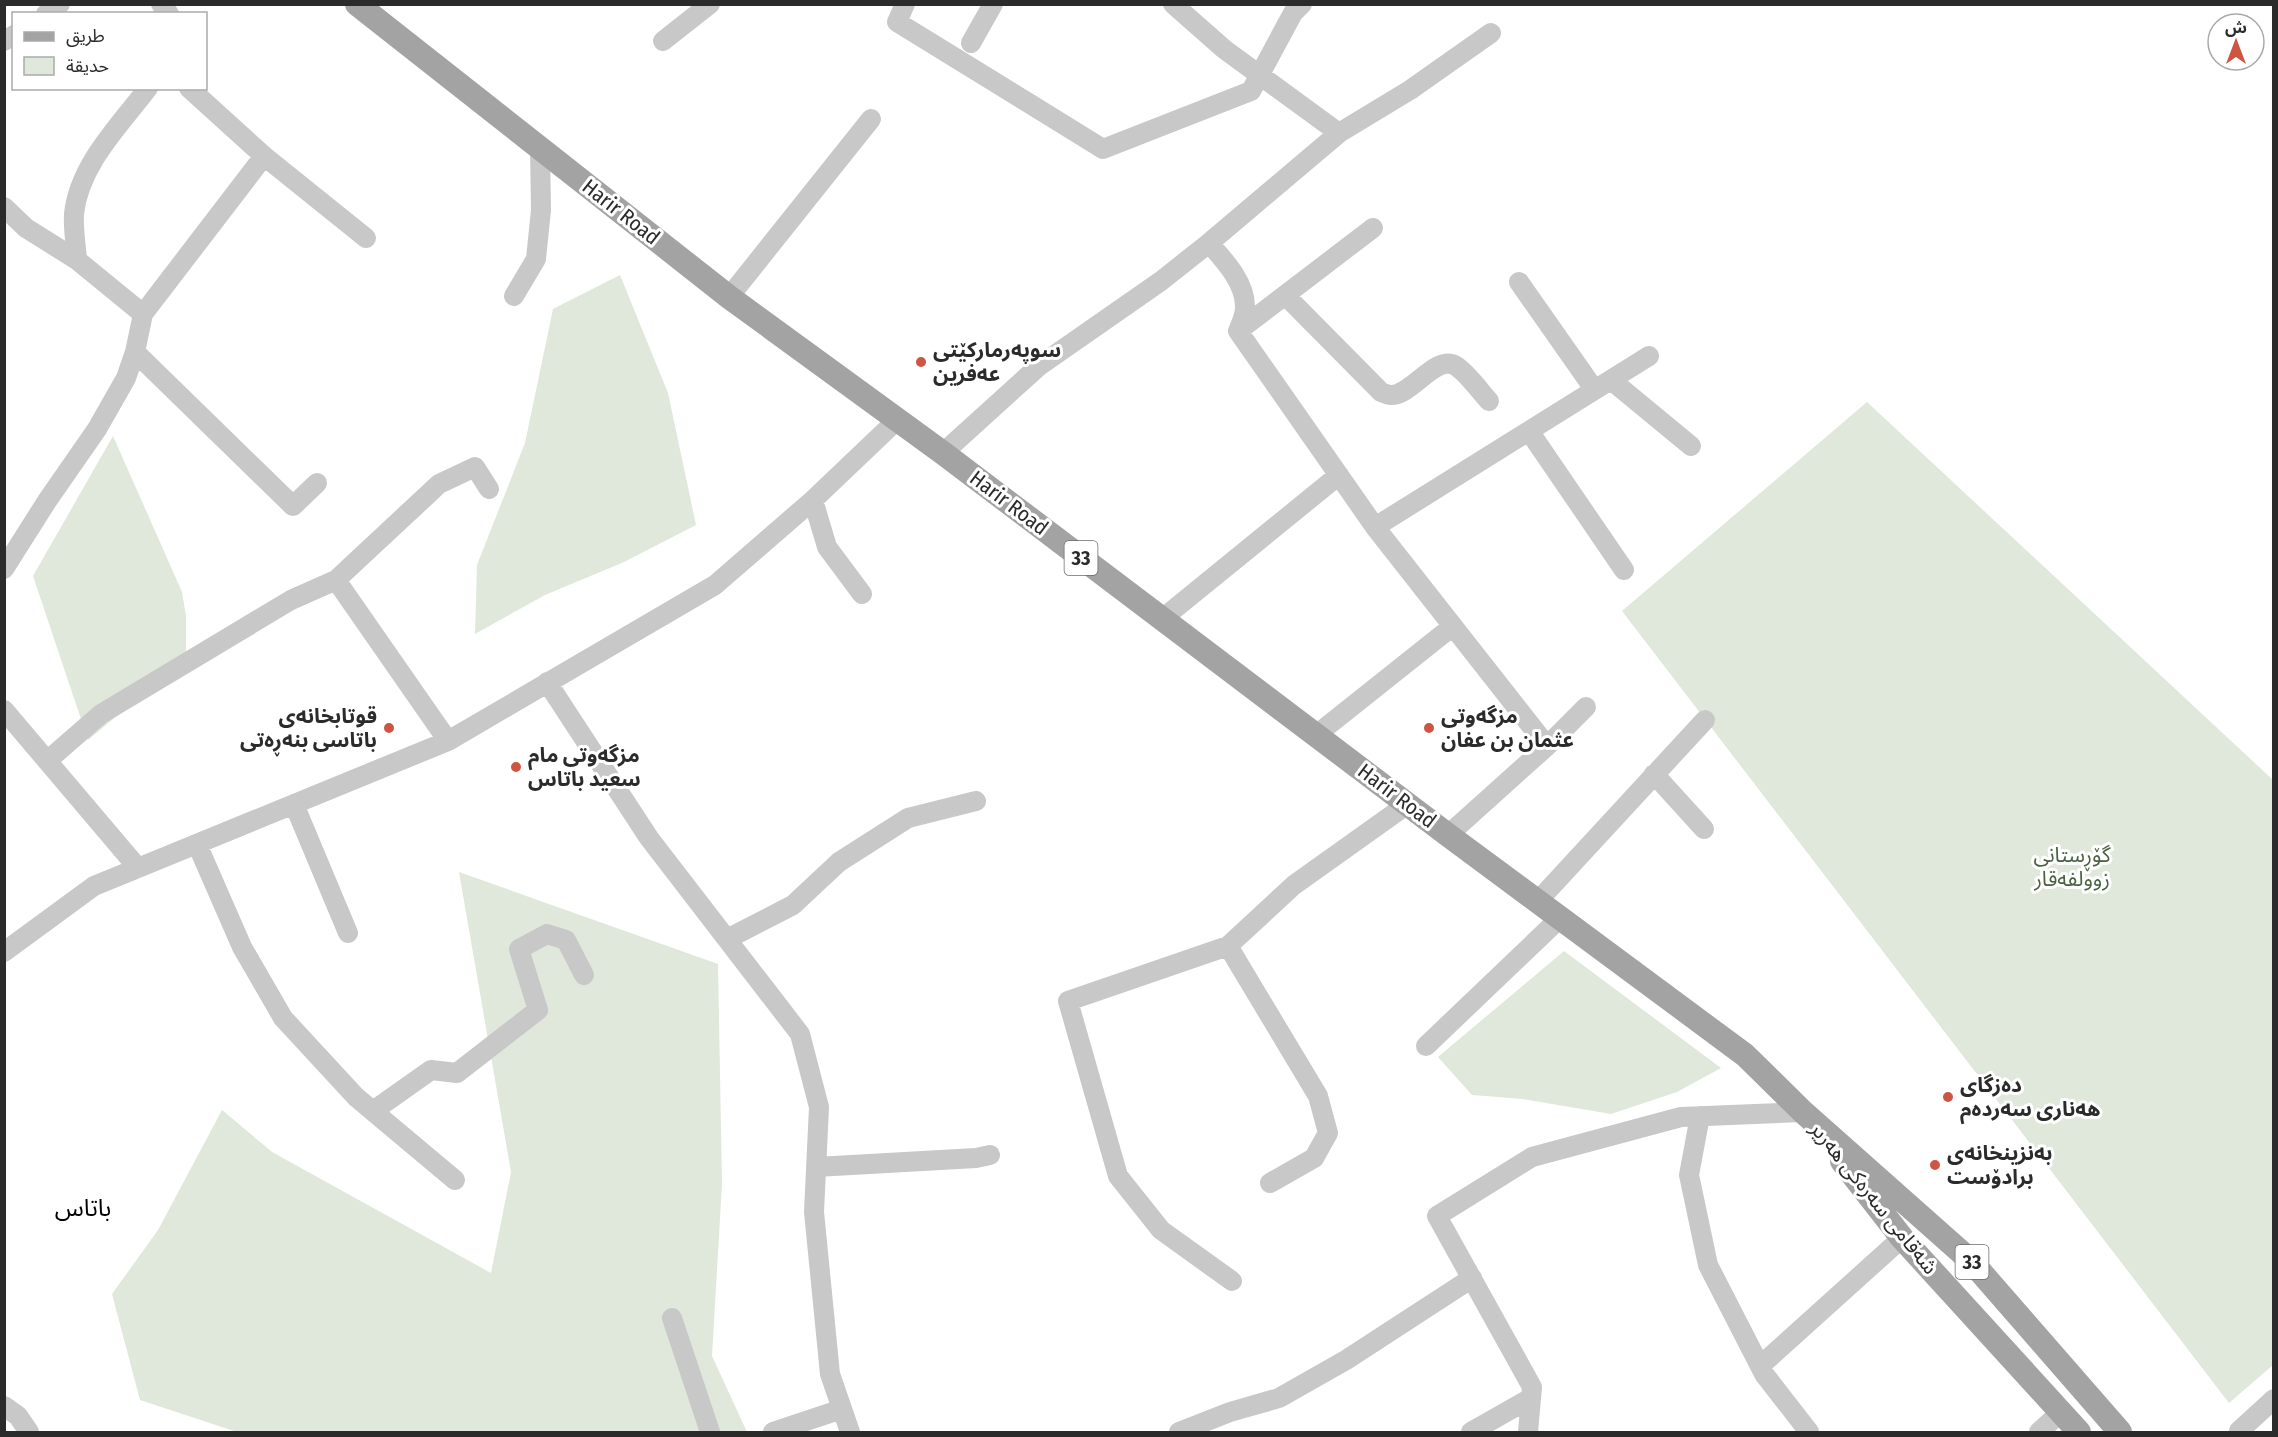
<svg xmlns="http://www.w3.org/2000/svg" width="2278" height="1437" font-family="'Fira Sans Condensed','Noto Sans Arabic',sans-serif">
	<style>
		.green { fill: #dfe8da }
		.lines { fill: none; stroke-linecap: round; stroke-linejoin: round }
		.minor { stroke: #c8c8c8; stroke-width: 20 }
		.major { stroke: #a3a3a3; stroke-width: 24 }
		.poi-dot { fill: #ce5542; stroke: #fff; stroke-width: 2 }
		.labels { text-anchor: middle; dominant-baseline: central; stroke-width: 6; stroke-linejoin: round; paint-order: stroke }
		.shield { fill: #fff; stroke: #6b6b6b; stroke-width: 1.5 }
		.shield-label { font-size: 20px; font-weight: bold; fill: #2b2b2b }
		.street-label { font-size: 21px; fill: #2b2b2b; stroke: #fff }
		.poi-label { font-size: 21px; font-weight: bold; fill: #2b2b2b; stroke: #fff; text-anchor: start }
		.park-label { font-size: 21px; fill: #48613f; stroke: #fff }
		.quarter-label { font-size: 24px; fill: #000; stroke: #fff }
	</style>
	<rect width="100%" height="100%" fill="#fff"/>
	<!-- green -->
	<path class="green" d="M620 275 668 393 696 525 624 562 545 595 475 634 477 565 525 443 553 309Z
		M1867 402 2273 780V1365L2229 1403 1622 611Z
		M113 436 182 592 186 616V658L88 740 33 576Z
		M459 872 718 964 722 1184 712 1356 747 1432H237L140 1400 112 1294 158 1230 222 1110 272 1152 491 1273 511 1172Z
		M1564 951 1721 1068 1677 1092 1611 1114 1523 1099 1472 1095 1438 1057Z"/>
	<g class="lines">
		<!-- minor -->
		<path class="minor" d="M161 4 169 14
			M905 4 897 22 1103 149 1251 91 1293 13 1302 4
			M1173 4 1224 49 1339 133
			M46 14 60 4
			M4 41 14 35
			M663 41 710 4
			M971 43 993 4
			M189 88 264 156 366 238
			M4 207 26 228 77 260 143 314
			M1209 243C1224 260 1246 283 1245 308 1245 315 1241 324 1238 331
			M77 260C76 245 73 229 74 214 79 165 119 126 148 88
			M1519 282 1594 389
			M1285 295 1381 392C1384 393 1387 395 1390 395 1411 397 1436 353 1456 366 1467 373 1480 391 1489 401
			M514 296 536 259 541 210 540 148
			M729 297 871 119
			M1238 331 1375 527 1547 746
			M1238 331 1373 228
			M135 352 293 506 317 483
			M1611 380 1691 446
			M1529 431 1624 570
			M943 453 1039 366 1161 281 1209 243 1339 133 1410 90 1491 33
			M813 500 827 547 862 594
			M1375 527 1649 356
			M4 569 47 501 97 429 126 378 135 352 143 314 264 156
			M336 580 439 484 475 467 489 489
			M1162 619 1339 475
			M547 682 649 838 800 1034 819 1107 814 1212 830 1374 850 1432
			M4 710 138 868
			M1316 735 1453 626
			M47 761 101 714 291 600 336 580 448 741
			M1654 774 1704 829
			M294 804 348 933
			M1448 835 1547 746 1586 707
			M197 844 242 947 283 1018 356 1097 455 1180
			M1537 902 1705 720
			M727 939 793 905 839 862 908 818 976 801
			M1228 946 1068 1001 1118 1176 1161 1230 1232 1281
			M4 952 94 886 448 741 715 585 813 500 897 420
			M1426 1046 1560 918
			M373 1111 431 1070 457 1073 538 1010 519 949 547 934 566 940 584 975
			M1700 1116 1689 1175 1708 1265 1764 1374 1809 1432
			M816 1167 976 1158 990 1155
			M1270 1183 1314 1158 1328 1133 1318 1096 1228 946 1294 885 1402 808 1403 801
			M672 1318 710 1432
			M1760 1366 1902 1238
			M4 1406 18 1416 29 1432
			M773 1432 842 1409
			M1179 1432 1230 1412 1279 1398 1346 1360 1472 1278
			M1471 1432 1531 1398
			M1528 1432 1532 1387 1437 1216 1532 1157 1681 1117 1803 1112
			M2039 1432 2061 1412
			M2241 1432 2239 1431 2274 1399"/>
		<!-- major -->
		<path class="major" d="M357 4 729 297 943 453 1448 835 1745 1055 1803 1112 1971 1261 2120 1432
			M1842 1161 1902 1238 2079 1432"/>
	</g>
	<!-- markers -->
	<g class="poi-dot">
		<circle cx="921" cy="362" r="6"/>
		<circle cx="389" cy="728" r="6"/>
		<circle cx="1429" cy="728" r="6"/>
		<circle cx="516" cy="767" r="6"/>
		<circle cx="1948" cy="1097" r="6"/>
		<circle cx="1935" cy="1165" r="6"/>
	</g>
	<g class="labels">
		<!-- shield labels -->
		<g class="shield">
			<rect x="1064.5" y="541" width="33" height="34" rx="4.5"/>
			<rect x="1955.5" y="1245" width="33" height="34" rx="4.5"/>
		</g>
		<g class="shield-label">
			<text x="1081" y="558">33</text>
			<text x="1972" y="1262">33</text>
		</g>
		<!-- street labels -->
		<g class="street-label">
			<text transform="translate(621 212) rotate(38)">Harir Road</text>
			<text transform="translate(1009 503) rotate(37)">Harir Road</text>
			<text transform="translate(1397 796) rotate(37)">Harir Road</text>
			<text transform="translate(1874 1198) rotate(51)">شەقامی سەرەکی هەریر</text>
		</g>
		<!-- poi labels -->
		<g class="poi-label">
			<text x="933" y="350">سوپەرمارکێتی<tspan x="933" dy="24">عەفرین</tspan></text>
			<text x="377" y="716" text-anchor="end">قوتابخانەی<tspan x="377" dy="24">باتاسی بنەڕەتی</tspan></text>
			<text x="1441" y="716">مزگەوتی<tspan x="1441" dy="24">عثمان بن عفان</tspan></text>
			<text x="528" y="755">مزگەوتی مام<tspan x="528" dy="24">سعید باتاس</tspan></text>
			<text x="1960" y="1085">دەزگای<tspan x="1960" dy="24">هەناری سەردەم</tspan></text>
			<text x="1947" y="1153">بەنزینخانەی<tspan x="1947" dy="24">برادۆست</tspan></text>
		</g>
		<!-- park labels -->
		<g class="park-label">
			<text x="2072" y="855">گۆڕستانی<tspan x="2072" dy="24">زوولفەقار</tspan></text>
		</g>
		<!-- quarter labels -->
		<g class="quarter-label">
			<text x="83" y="1208">باتاس</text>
		</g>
	</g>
	<!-- border -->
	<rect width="2278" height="1437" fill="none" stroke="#2b2b2b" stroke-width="12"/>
	<!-- legend -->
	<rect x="12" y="12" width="195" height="78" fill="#ffffff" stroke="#aaaaaa" stroke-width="1.5"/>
	<rect x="24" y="32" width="30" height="9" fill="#a3a3a3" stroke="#aaaaaa" stroke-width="1.5"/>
	<text x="66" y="42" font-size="18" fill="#2b2b2b">طريق</text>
	<rect x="24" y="57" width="30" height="18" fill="#dfe8da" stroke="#aaaaaa" stroke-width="1.5"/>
	<text x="66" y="72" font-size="18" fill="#2b2b2b">حديقة</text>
	<!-- north arrow -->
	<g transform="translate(2236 42)"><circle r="28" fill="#ffffff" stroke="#aaaaaa" stroke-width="1.5"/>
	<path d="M0-4.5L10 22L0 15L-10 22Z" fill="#ce5542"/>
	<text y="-9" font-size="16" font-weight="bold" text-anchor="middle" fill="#2b2b2b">ش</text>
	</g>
</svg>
